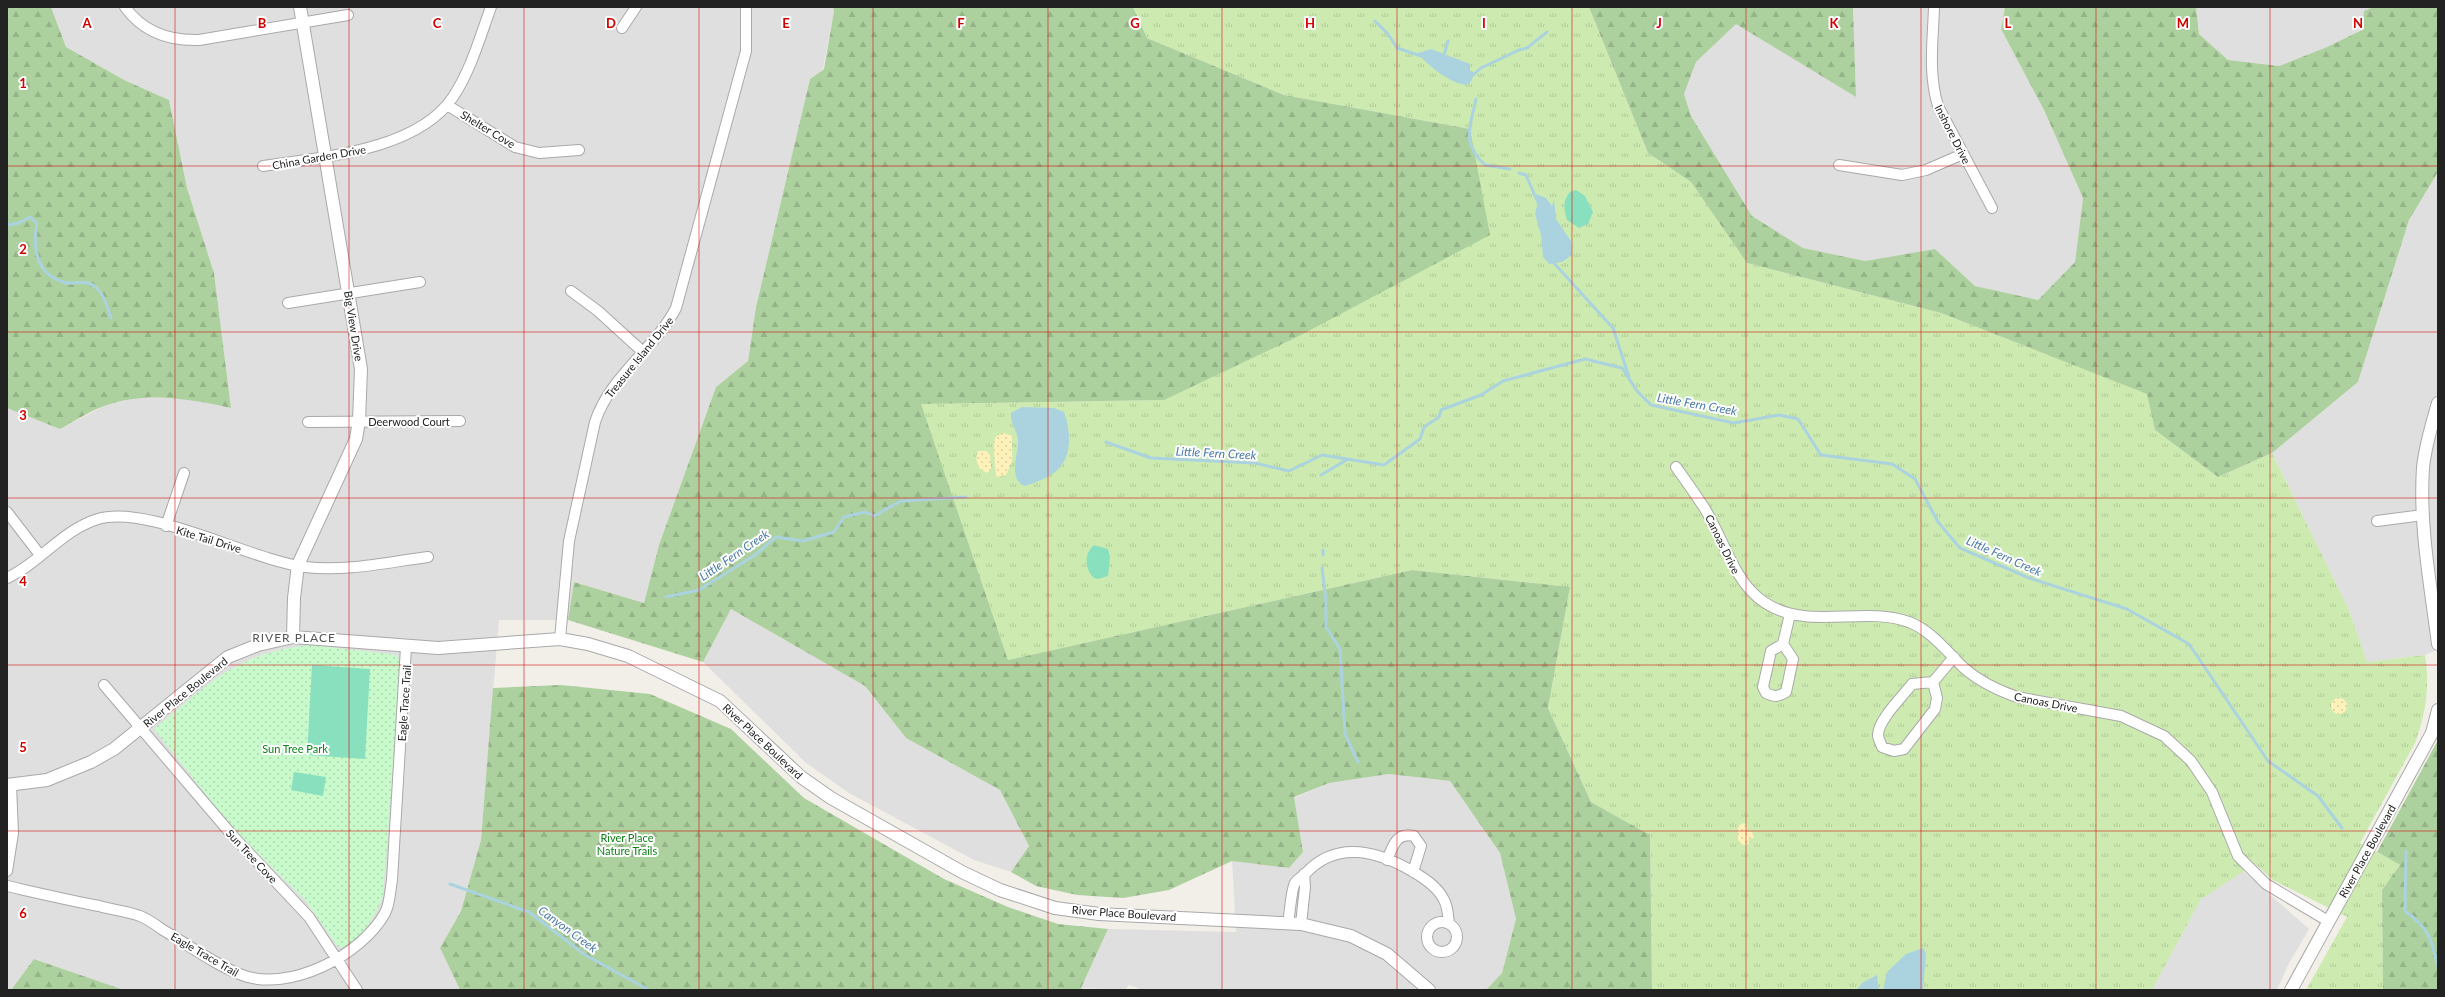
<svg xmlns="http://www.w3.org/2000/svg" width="2445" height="997" font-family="Lato,sans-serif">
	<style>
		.residential { fill: #e0dfdf }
		.grass { fill: url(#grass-tufts) }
		.forest { fill: url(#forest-firs) }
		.sand { fill: url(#sand-dots) }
		.park { fill: url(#park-dots) }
		.pitch { fill: #88e0be }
		.water { fill: #aad3df }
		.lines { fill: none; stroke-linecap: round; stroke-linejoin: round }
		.stream { stroke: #aad3df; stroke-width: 3 }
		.minor-casing { stroke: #a9a9a9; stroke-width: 12 }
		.tertiary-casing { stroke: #a9a9a9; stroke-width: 14 }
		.minor { stroke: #fff; stroke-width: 10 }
		.tertiary { stroke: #fff; stroke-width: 12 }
		.grid { fill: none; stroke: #d40000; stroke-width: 1; stroke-opacity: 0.55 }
		.labels { text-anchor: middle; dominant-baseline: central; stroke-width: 4; stroke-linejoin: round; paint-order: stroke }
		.street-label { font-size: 11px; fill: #222; stroke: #fff }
		.park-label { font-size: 11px; fill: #0c8416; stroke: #fff }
		.water-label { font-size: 12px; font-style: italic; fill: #4a7aab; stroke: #fff }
		.neighbourhood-label { font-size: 12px; letter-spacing: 1px; fill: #555; stroke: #fff }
		.grid-label { font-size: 13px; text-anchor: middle; font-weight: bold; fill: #d40000; stroke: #fff; stroke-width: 4; stroke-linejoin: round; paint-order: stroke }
	</style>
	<defs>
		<pattern id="grass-tufts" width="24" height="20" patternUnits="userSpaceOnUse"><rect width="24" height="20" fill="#cdebb0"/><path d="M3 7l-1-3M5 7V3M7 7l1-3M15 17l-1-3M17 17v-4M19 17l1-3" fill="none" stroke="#b0c997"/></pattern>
		<pattern id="forest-firs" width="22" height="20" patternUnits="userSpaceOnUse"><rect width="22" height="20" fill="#add19e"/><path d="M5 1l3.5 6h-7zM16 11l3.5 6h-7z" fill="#95b388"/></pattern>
		<pattern id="sand-dots" width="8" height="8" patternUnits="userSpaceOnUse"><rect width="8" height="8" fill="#fff1ba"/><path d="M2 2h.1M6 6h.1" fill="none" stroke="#dacea0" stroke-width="1.8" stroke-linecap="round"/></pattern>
		<pattern id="park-dots" width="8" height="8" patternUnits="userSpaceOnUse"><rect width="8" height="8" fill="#c8facc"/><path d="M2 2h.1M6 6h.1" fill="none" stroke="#acd6af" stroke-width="1.8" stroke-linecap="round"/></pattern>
	</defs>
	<rect width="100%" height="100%" fill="#f2efe9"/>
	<!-- residential -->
	<path class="residential" d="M51 7H833L834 11 823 69 810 79 756 307 748 361 716 387 659 545 644 603 574 582 568 620H499L481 840 461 911 440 948 460 990H123L34 959 11 990H7V408L60 429 106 405 140 397 190 399 231 408 214 273 187 188 169 100 124 80 66 47Z
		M1853 7H2005L2001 29 2044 110 2083 198 2075 262 2038 300 1975 286 1935 249 1865 261 1803 248 1752 216 1691 116 1684 94 1696 62 1736 23 1856 97Z
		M2196 7H2373L2364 11 2362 30 2327 47 2279 66 2228 60 2199 34Z
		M2438 172V649L2425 655 2367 662 2349 610 2272 453 2358 382 2409 220Z
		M731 609 865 686 906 738 1000 790 1029 846 1011 872 974 860 849 793 805 762 703 662Z
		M1389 774 1450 781 1500 853 1516 919 1502 973 1486 990H1143L1129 985 1125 990 1081 988 1108 929 1236 932 1232 861 1289 868 1303 852 1294 798 1329 783Z
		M2243 871 2309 929 2288 965 2277 990H2152L2201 898Z"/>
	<!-- grass -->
	<path class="grass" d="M1133 7H1589L1648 153 1691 182 1747 263 1941 313 2148 394 2155 430 2218 477 2272 453 2349 610 2367 662 2425 655C2430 687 2426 713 2415 743L2360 843 2400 865 2382 890 2383 990H2306L2347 917 2273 880 2255 864 2201 899 2152 990H1652L1650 835 1591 802 1548 708 1570 587 1412 570 1008 660 920 404 1164 400 1470 129 1284 95 1147 38Z"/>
	<!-- forest -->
	<path class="forest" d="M7 7H51L66 47 124 80 169 100 187 188 214 273 231 408C190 399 148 391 107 405 91 410 75 421 60 429L7 408Z
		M833 7H1133L1147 38 1284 95 1470 129 1490 235 1299 336 1164 400 921 404 1008 660 1412 570 1570 587 1548 708 1591 802 1650 835 1652 990H1486L1502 973 1516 919 1500 853 1450 781 1389 774 1329 783 1294 797 1303 852 1289 868 1232 861 1169 890 1123 898 1077 895 1036 886 1011 872 1029 846 1000 790 906 738 865 686 731 609 703 662 568 620 574 582 644 603 659 545 716 387 748 361 756 307 810 79 824 69 834 11Z
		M1589 7H1853L1856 97 1736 24 1696 62 1684 94 1691 116 1752 216 1803 248 1865 261 1935 249 1975 286 2038 300 2075 262 2083 198 2044 110 2001 29 2005 7H2196L2199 34 2228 60 2279 66 2327 47 2362 30 2364 11 2373 7H2438V172L2409 220 2358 382 2272 453 2218 477 2155 430 2147 394 1941 313 1747 263 1691 182 1648 153Z
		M561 685 650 694 731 729 804 798 944 879 1008 907 1058 924 1108 929 1081 988 1085 990H460L440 948 461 911 481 840 493 688Z
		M2438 740V990H2383L2382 890 2400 865 2377 852Z
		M34 959 121 989 123 990H11Z"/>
	<!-- sand -->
	<path class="sand" d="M1003 433 1012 436V461L1006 475 997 477C995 473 993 442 995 438 997 435 1000 434 1003 433Z
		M978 451H986L990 455 991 469 987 473 979 468 976 458Z
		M2331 706a8 8 0 1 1 16 0a8 8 0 1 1-16 0Z
		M1744 823 1748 826 1746 831 1752 832 1754 838 1749 839V844L1743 845 1738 840V826Z"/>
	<!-- park -->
	<path class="park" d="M310 645 390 654 397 656 401 666 383 896C377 913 359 945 339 948L305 900 234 830 154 729C209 684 235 653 310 645Z"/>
	<!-- pitch -->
	<path class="pitch" d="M1576 190 1585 196 1593 212 1588 224 1579 228 1567 220C1564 209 1562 201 1570 192Z
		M1094 545 1108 549 1110 557 1108 576 1098 579 1094 578C1084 568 1084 554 1094 545Z
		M312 665 370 669 365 759 307 755Z
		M294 772 326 777 323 796 291 790Z"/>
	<!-- water -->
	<path class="water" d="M1431 49 1470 64V70L1474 73 1471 82 1466 85C1452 84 1426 65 1418 53Z
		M1536 194 1546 198 1552 206 1554 199 1556 219 1571 241 1572 255 1562 262 1549 264 1543 257 1541 235 1535 214 1538 202Z
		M1022 407 1054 408 1064 412C1068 422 1069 432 1069 442 1068 470 1049 478 1025 486 1007 479 1019 453 1018 440 1017 430 1010 423 1011 413Z
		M1923 948 1926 953 1923 990H1883L1887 972 1906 954Z
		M1877 975 1879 990H1857L1862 983Z"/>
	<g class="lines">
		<!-- stream -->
		<path class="stream" d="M1375 21 1388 34 1397 48 1421 56
			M1443 59 1448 41
			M1472 76 1481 68 1519 50 1527 48 1547 32
			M1476 99C1470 128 1461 143 1485 165L1510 169
			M1519 173 1526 175 1539 205
			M7 222 9 225 19 223 30 217 37 223C33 246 35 273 63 282 70 285 80 281 88 283 102 287 107 305 111 318
			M1552 261 1613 328 1629 377
			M1106 442 1151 458 1255 463 1289 471 1322 455 1384 465 1420 439 1424 427 1439 417 1441 410 1481 395 1503 381 1585 359 1622 368 1637 391 1651 405 1734 423 1779 415 1798 419 1821 455 1892 464 1915 479 1938 522 1960 548 2029 578 2127 609 2189 644 2268 761 2318 796 2342 828
			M1321 475 1348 459
			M1323 550V555
			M1322 568 1326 601V627L1340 649 1345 734 1358 762
			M666 597 699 590 755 555 776 537 803 541 834 532 844 517 865 512 874 516 901 501 966 497
			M2406 851 2405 911C2429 928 2432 940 2438 967
			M450 884 529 912 585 955 649 990"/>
		<!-- minor casing -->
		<g class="minor-casing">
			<path id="minor" d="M125 7C143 32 169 41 199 40L348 15
				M1934 7C1933 41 1928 73 1938 106L1992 208
				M622 28 636 7
				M447 105 515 147 539 153 579 150
				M1839 165 1902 175 1926 170 1963 154
				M263 166C321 157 417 151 453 97 471 70 480 37 491 7
				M571 291 598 311 643 352
				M288 303 420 282
				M308 422 460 421
				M1676 467C1686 481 1696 495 1705 509 1733 556 1739 609 1804 616 1838 620 1876 610 1909 622 1932 631 1947 652 1964 668 1980 682 1997 690 2017 697L2121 716 2164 736 2191 761 2212 792 2238 856 2266 884 2328 921
				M7 512 40 555
				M2377 521 2423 515
				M166 526 184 473
				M7 578C40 563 62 530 98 519 148 504 250 560 305 567 346 572 388 562 428 557
				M560 639 569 541 595 422C610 376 654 350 676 308L746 51V7
				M1783 644 1771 651 1763 687 1766 693C1774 697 1778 697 1786 692L1793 659 1783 644 1790 614
				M1933 682 1937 698 1935 709 1904 749 1894 751 1882 747C1881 743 1878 739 1878 735 1878 720 1903 696 1912 684L1933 682 1954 657
				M104 685 232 835 309 917 357 990
				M1387 860C1393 846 1396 832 1414 836L1421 846 1413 872
				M7 871 13 833 11 785
				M7 886C38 893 68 900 99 906 112 910 127 911 140 916 148 919 156 925 163 930 189 945 215 965 242 975 289 993 362 955 385 913 390 904 390 890 392 880L406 647
				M1427 937a15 15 0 1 1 30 0a15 15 0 1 1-30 0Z
				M1288 923C1290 913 1291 890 1295 883 1298 879 1303 876 1306 873 1337 840 1377 851 1412 871 1424 878 1438 887 1444 900 1448 907 1448 916 1449 924
				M1301 924 1305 887 1304 874"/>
		</g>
		<!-- tertiary casing -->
		<g class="tertiary-casing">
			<path id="tertiary" d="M2438 403C2432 424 2425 446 2423 468 2419 527 2431 587 2438 644
				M293 637 294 598 298 565 356 439 359 421 361 369 300 7
				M7 785 47 780 91 762 114 749 228 657 258 645 293 637 438 648 560 639 588 644 628 656 720 701 801 777 831 798 962 872 1000 890 1055 908 1099 914 1301 924 1351 936 1387 954 1429 990
				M2291 990 2432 733 2438 710"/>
		</g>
		<!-- minor -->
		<use href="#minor" class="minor"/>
		<!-- tertiary -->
		<use href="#tertiary" class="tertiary"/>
	</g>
	<!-- grid -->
	<path class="grid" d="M175 7V990M349 7V990M524 7V990M699 7V990M873 7V990M1048 7V990M1222 7V990M1397 7V990M1572 7V990M1746 7V990M1921 7V990M2096 7V990M2270 7V990M7 166H2438M7 332H2438M7 498H2438M7 665H2438M7 831H2438"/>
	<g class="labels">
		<!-- street labels -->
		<g class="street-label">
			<text transform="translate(488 129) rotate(31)">Shelter Cove</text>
			<text transform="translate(1953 134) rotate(63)">Inshore Drive</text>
			<text transform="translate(319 157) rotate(-10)">China Garden Drive</text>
			<text transform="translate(354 326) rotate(81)">Big View Drive</text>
			<text transform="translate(639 357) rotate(-51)">Treasure Island Drive</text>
			<text x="409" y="421">Deerwood Court</text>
			<text transform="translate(209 539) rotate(17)">Kite Tail Drive</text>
			<text transform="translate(1723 544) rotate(64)">Canoas Drive</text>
			<text transform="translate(185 692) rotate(-39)">River Place Boulevard</text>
			<text transform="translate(2046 702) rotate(11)">Canoas Drive</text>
			<text transform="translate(404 703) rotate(-86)">Eagle Trace Trail</text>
			<text transform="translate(763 741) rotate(43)">River Place Boulevard</text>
			<text transform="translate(2367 851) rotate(-61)">River Place Boulevard</text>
			<text transform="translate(252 856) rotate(47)">Sun Tree Cove</text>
			<text transform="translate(1124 913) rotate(4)">River Place Boulevard</text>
			<text transform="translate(205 954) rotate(30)">Eagle Trace Trail</text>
		</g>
		<!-- park labels -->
		<g class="park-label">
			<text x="295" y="748">Sun Tree Park</text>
			<text x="627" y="837">River Place<tspan x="627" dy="13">Nature Trails</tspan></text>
		</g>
		<!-- water labels -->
		<g class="water-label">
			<text transform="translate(1697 404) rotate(10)">Little Fern Creek</text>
			<text transform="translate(1216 453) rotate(3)">Little Fern Creek</text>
			<text transform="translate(734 555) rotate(-34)">Little Fern Creek</text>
			<text transform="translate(2004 556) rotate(24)">Little Fern Creek</text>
			<text transform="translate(568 929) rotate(36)">Canyon Creek</text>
		</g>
		<!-- neighbourhood labels -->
		<g class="neighbourhood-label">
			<text x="294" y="637">RIVER PLACE</text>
		</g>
	</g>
	<g class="grid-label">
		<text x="87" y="28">A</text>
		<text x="262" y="28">B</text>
		<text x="437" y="28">C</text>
		<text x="611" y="28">D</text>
		<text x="786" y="28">E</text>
		<text x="961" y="28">F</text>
		<text x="1135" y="28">G</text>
		<text x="1310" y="28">H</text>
		<text x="1484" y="28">I</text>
		<text x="1659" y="28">J</text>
		<text x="1834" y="28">K</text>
		<text x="2008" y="28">L</text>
		<text x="2183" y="28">M</text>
		<text x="2358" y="28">N</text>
		<text x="23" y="88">1</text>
		<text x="23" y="254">2</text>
		<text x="23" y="420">3</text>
		<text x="23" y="586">4</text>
		<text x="23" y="752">5</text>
		<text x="23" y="918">6</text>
	</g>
	<!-- border -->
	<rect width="2445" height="997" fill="none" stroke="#222222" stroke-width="16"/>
</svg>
